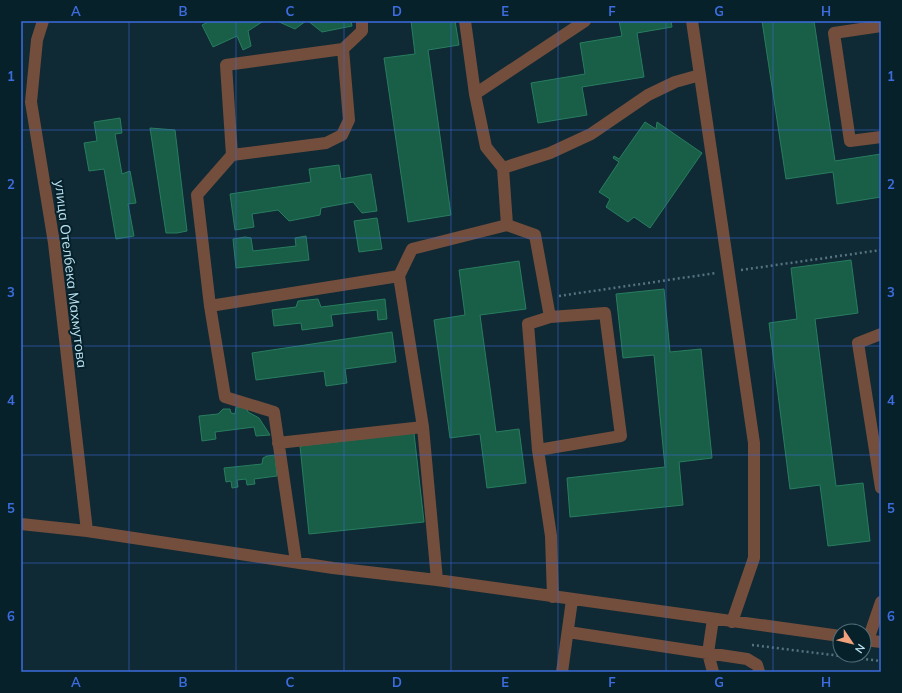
<svg xmlns="http://www.w3.org/2000/svg" width="902" height="693" font-family="Mulish,sans-serif">
	<style>
		.building { fill: #195e47; stroke: #287d5f }
		.lines { fill: none; stroke-linecap: round; stroke-linejoin: round }
		.path { stroke: #547380; stroke-width: 2.5; stroke-dasharray: 2 3; stroke-linecap: butt }
		.minor { stroke: #744e3c; stroke-width: 12 }
		.grid { fill: none; stroke: #3d6cde; stroke-width: 1; stroke-opacity: 0.55 }
		.labels { text-anchor: middle; dominant-baseline: central; stroke-width: 4; stroke-linejoin: round; paint-order: stroke }
		.street-label { font-size: 14px; fill: #bce3f4; stroke: #06212a }
		.neatline { fill: none; stroke: #3d6cde; stroke-width: 1.5 }
		.grid-label { font-size: 13px; text-anchor: middle; font-weight: bold; fill: #3d6cde }
	</style>
	<rect width="100%" height="100%" fill="#102a35"/>
	<!-- building -->
	<path class="building" d="M210 21H266L262 22 248 31 251 46 243 50 237 36 213 47 202 25Z
		M277 21H306L295 29Z
		M308 21H351L352 26 322 32Z
		M411 21H455L459 45 428 50 451 215 408 222 384 58 415 54Z
		M619 21H671L672 27 637 33 644 77 582 87 587 115 538 123 531 83 585 74 580 43 622 36Z
		M762 21H814L835 161 881 154V197L837 204 833 172 786 179Z
		M120 118 122 133 115 134 122 174 130 171 136 203 128 204 134 236 116 239 104 169 89 171 84 143 97 141 94 122Z
		M645 122 656 129 657 122 702 153 650 228 634 217 628 222 606 207 610 199 599 192 619 162 613 158 614 156 619 159Z
		M150 128 175 130 187 231 177 233H166Z
		M339 165 341 179 371 174 377 211 362 213 353 202 321 208 320 215 289 221 278 210 252 214 254 227 235 230 230 194 311 182 309 169Z
		M377 218 382 249 359 252 354 221Z
		M306 236 309 260 236 268 233 239 245 237 251 238 253 251 296 246 295 238Z
		M851 260 858 313 815 319 836 486 863 483 870 541 828 546 820 485 790 489 769 323 797 319 791 268Z
		M519 261 526 309 480 315 496 432 519 429 526 483 487 488 480 434 450 438 434 320 465 315 459 270Z
		M664 289 670 352 701 349 712 458 679 462 683 505 570 517 567 478 665 467 654 355 623 358 616 294Z
		M318 299 321 307 385 299 387 319 378 320 377 310 331 315 333 326 302 330 301 323 274 326 272 310 296 307 298 301Z
		M392 332 396 362 345 369 347 383 326 386 324 371 256 380 252 353Z
		M236 407H246L248 412 259 418 270 435 256 436 254 427 215 432 216 439 202 441 199 416 218 414 223 409H230L231 413 235 414Z
		M414 433 424 522 309 534 300 446Z
		M275 455 277 476 254 479 255 484 247 485 246 479 237 480 238 487 232 488 231 481 226 482 224 468 262 464 263 458 267 456Z"/>
	<g class="lines">
		<!-- path -->
		<path class="path" d="M741 270 881 250
			M559 296 716 273
			M752 645 881 661"/>
		<!-- minor -->
		<path class="minor" d="M43 21 37 40 31 102 54 243 87 531
			M465 21 475 94 486 147 503 168 507 225
			M692 21 754 443V558L732 622
			M881 26 834 33 850 141 881 137
			M475 94 585 21
			M232 155 326 143 342 135 349 120 343 49
			M503 168 550 153 591 134 648 95 675 82 700 75
			M210 306 399 276
			M605 313 621 436 538 450 528 324 550 317Z
			M881 334 858 343 881 488
			M278 443 423 427
			M538 450 551 536 553 597
			M21 524 87 531 333 568 437 580 840 636
			M296 562 274 412 225 397 210 306 197 195 232 155 226 65 343 49 362 31V21
			M437 580 423 427 399 276 412 249 507 225 535 235 550 317
			M568 632 747 659 757 665 759 672
			M864 640 881 642
			M868 640 881 602
			M562 672 572 600
			M713 672 708 653 713 619"/>
	</g>
	<!-- grid -->
	<path class="grid" d="M129 21V672M236 21V672M344 21V672M451 21V672M558 21V672M666 21V672M773 21V672M21 130H881M21 238H881M21 346H881M21 455H881M21 563H881"/>
	<g class="labels">
		<!-- street labels -->
		<g class="street-label">
			<text transform="translate(71 274) rotate(83)">улица Отелбека Махмутова</text>
		</g>
	</g>
	<!-- border -->
	<rect width="902" height="693" fill="none" stroke="#06212a" stroke-width="44"/>
	<!-- north arrow -->
	<g transform="translate(852 643) rotate(125)"><circle r="19" fill="#06212a" stroke="#4f6f7b"/>
	<path d="M0-3L7 15L0 10L-7 15Z" fill="#f1a17c"/>
	<text y="-6" font-size="11" font-weight="bold" text-anchor="middle" fill="#bce3f4">N</text>
	</g>
	<rect x="22" y="22" width="858" height="649" class="neatline"/>
	<g class="grid-label">
		<text x="76" y="16">A</text>
		<text x="183" y="16">B</text>
		<text x="290" y="16">C</text>
		<text x="397" y="16">D</text>
		<text x="505" y="16">E</text>
		<text x="612" y="16">F</text>
		<text x="719" y="16">G</text>
		<text x="826" y="16">H</text>
		<text x="11" y="81">1</text>
		<text x="891" y="81">1</text>
		<text x="11" y="189">2</text>
		<text x="891" y="189">2</text>
		<text x="11" y="297">3</text>
		<text x="891" y="297">3</text>
		<text x="11" y="405">4</text>
		<text x="891" y="405">4</text>
		<text x="11" y="513">5</text>
		<text x="891" y="513">5</text>
		<text x="11" y="621">6</text>
		<text x="891" y="621">6</text>
		<text x="76" y="687">A</text>
		<text x="183" y="687">B</text>
		<text x="290" y="687">C</text>
		<text x="397" y="687">D</text>
		<text x="505" y="687">E</text>
		<text x="612" y="687">F</text>
		<text x="719" y="687">G</text>
		<text x="826" y="687">H</text>
	</g>
</svg>
